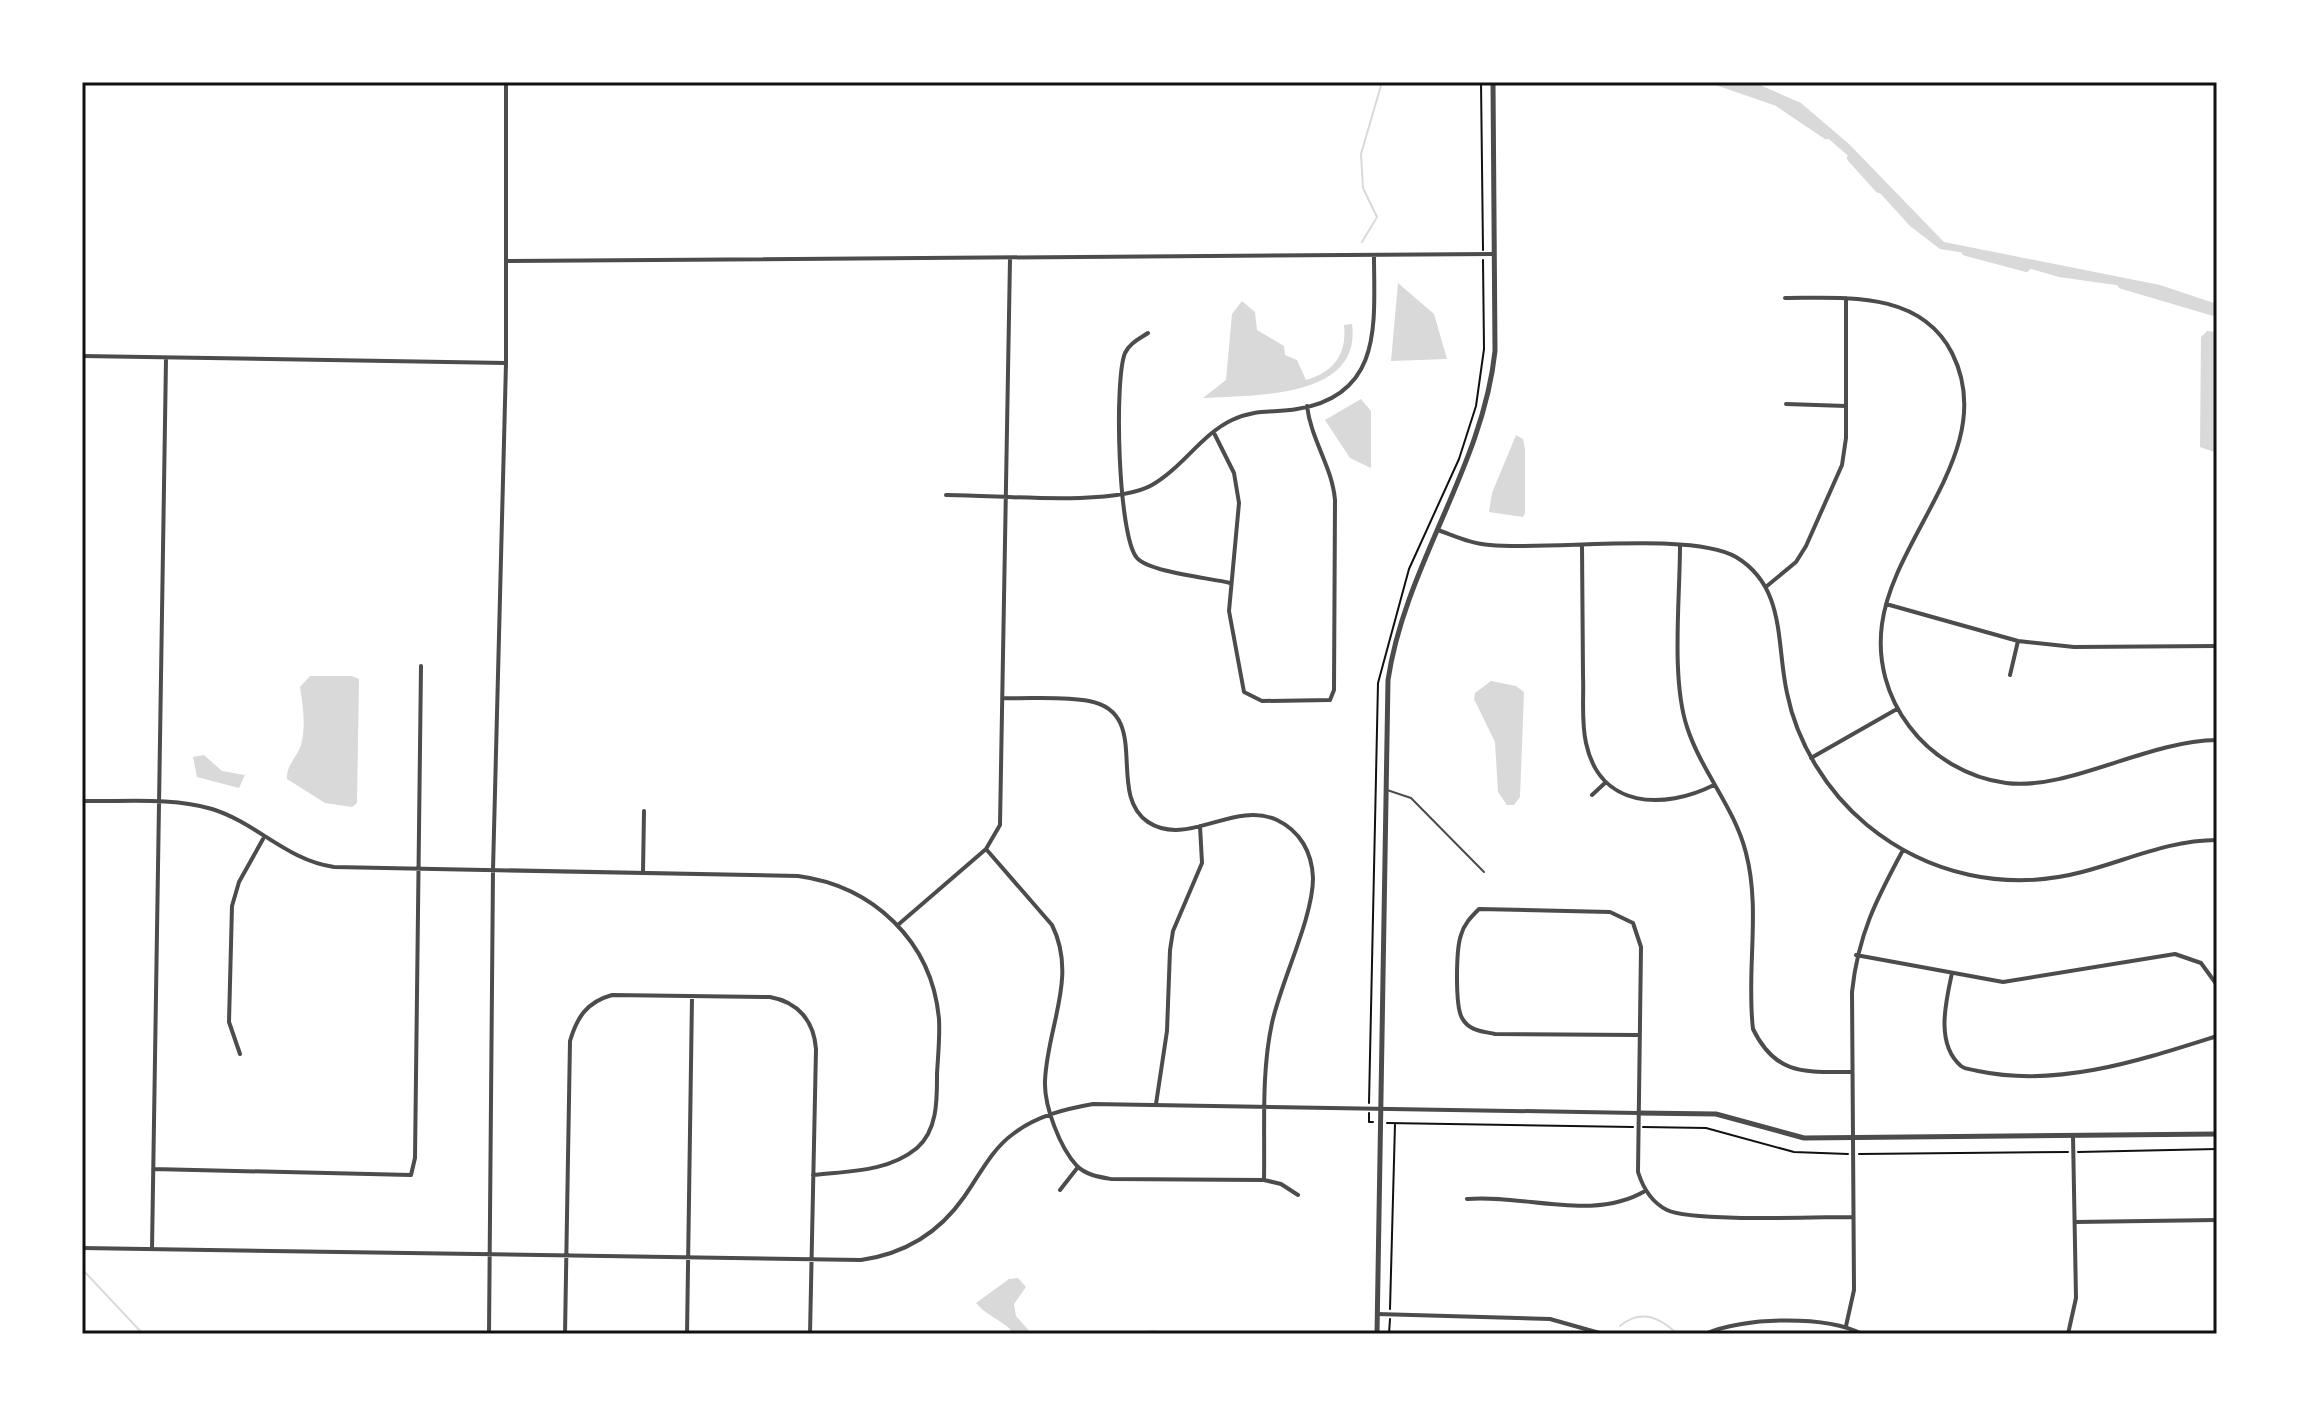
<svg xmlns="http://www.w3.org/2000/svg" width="2299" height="1416" font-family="'Golos Text',sans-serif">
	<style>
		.water { fill: #d9d9d9 }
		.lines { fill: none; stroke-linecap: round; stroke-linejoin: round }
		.stream { stroke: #d9d9d9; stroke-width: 2 }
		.canal { stroke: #d9d9d9; stroke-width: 8 }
		.path { stroke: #111; stroke-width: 2 }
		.service { stroke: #4c4c4c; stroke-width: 2 }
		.minor { stroke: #4c4c4c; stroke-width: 4 }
		.tertiary { stroke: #4c4c4c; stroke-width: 5 }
		.neatline { fill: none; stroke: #111; stroke-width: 3 }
	</style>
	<rect width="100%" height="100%" fill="#fff"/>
	<!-- water -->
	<path class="water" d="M1728 82H1753L1801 103 1849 144 1944 242 2160 285 2217 304V312L2151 290 2059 277 1985 256 1940 249 1910 226 1879 192 1867 172 1802 116 1788 106Z
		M1398 283 1434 314 1447 359 1391 361Z
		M1242 301 1255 312 1257 330 1284 346 1285 355 1297 360 1306 380C1335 372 1347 353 1344 325L1352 324C1362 399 1254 395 1203 398L1226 380 1232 314Z
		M2207 331 2217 332V453L2200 447 2201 337Z
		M1361 399 1371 411V468L1350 458 1325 420Z
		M1516 435 1523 439 1525 449V513L1523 517 1489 512 1492 493Z
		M310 676H352L359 679 357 803 352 807 325 803 287 779C286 766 297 757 301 745 306 726 303 706 300 687Z
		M1491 681 1516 686 1524 692 1520 797 1514 805H1507L1498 792 1495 742 1474 699 1475 693Z
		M204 755 222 771 245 775 239 788 197 777 193 757Z
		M1018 1278 1026 1287 1014 1304 1016 1316 1032 1334H1010V1329C999 1319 986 1315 976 1303L1009 1279Z"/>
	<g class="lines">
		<!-- stream -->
		<path class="stream" d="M1362 242 1377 217 1363 188 1361 154 1382 82
			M82 1269 143 1334
			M1620 1326C1640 1309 1660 1317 1677 1334
			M1121 1334 1154 1331 1175 1334"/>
		<!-- canal -->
		<path class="canal" d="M1719 82 1777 102 1826 135
			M1851 158 1879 189
			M1966 252 2026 268
			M2122 285 2217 313"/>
		<!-- path -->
		<path class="path" d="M1481 82 1483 250
			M1369 1103 1378 683 1409 569 1459 459 1476 406 1484 349 1483 260
			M1369 1113V1122H1373
			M1387 1123 1633 1127
			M1643 1127 1706 1128 1794 1152 1848 1154
			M2078 1152 2217 1149
			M1859 1154 2068 1152
			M1390 1309 1395 1124
			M1389 1334 1390 1319"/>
		<!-- service -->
		<path class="service" d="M1387 790 1411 798 1484 872"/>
		<!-- minor -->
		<path class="minor" d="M506 261 1494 254
			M1785 298C1844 298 1920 290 1952 353 2000 448 1894 534 1882 624 1877 661 1887 697 1909 726 1932 757 1968 778 2006 783 2069 791 2145 741 2217 740
			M1148 333C1139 339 1130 343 1125 353 1114 380 1118 537 1137 558 1149 572 1210 578 1230 583
			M82 356 506 363
			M1786 404 1846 406
			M1214 433 1234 473 1239 503 1229 611 1244 692 1262 701 1330 700 1334 690 1335 500C1332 466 1311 440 1307 406
			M946 495C994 495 1114 507 1152 485 1182 468 1202 434 1232 420 1254 409 1274 413 1297 409 1384 395 1374 322 1374 255
			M1438 530C1455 536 1472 544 1490 545 1550 551 1690 531 1736 557 1786 587 1776 643 1787 693 1797 743 1827 792 1867 825 1928 875 2006 892 2082 872 2128 860 2169 840 2217 840
			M1582 546C1582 589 1583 632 1583 675 1584 697 1581 721 1586 743 1600 809 1664 810 1714 785
			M1680 546C1680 598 1671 679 1687 727 1701 771 1735 808 1746 853 1761 910 1746 972 1753 1029 1776 1076 1805 1072 1852 1072
			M1767 586 1796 562 1806 546 1842 465 1846 438V298
			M1886 604 2018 641 2074 647 2217 646
			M2010 675 2018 641
			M1004 698C1031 699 1062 696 1089 701 1153 713 1105 793 1148 822 1187 848 1234 800 1277 820 1300 831 1312 852 1313 878 1313 918 1281 981 1272 1023 1261 1074 1265 1128 1264 1180
			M1811 758 1897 709
			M1592 795 1606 782
			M82 801C124 802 172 797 212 809 257 823 286 860 334 867L798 876C873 886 932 941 939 1019 940 1037 938 1056 937 1074 937 1098 938 1130 917 1148 888 1172 849 1171 813 1175
			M986 849 1052 925C1078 977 1047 1027 1045 1081 1044 1106 1060 1148 1077 1166 1086 1175 1099 1177 1111 1179L1264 1180 1281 1184 1298 1195
			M643 872 644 811
			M899 924 986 849 1000 825 1010 259
			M1856 955 2003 982 2175 954 2201 963 2217 985
			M1952 973C1946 1001 1935 1044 1961 1066 1966 1070 1972 1069 1978 1071 2058 1088 2141 1060 2217 1036
			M1638 1035 1495 1034C1482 1031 1469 1031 1462 1018 1455 1006 1456 949 1461 935 1464 924 1471 917 1479 909L1610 912 1633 923 1641 947 1638 1172C1643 1188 1651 1202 1667 1210 1691 1222 1818 1217 1853 1217
			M240 1054 229 1022 232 906 239 882 263 839
			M1156 1104 1167 1031 1170 950 1173 931 1202 863 1200 826
			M153 1169 411 1175 415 1158 421 666
			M1060 1190 1078 1167
			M1467 1199C1524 1194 1593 1222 1645 1191
			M2075 1222 2217 1220
			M82 1248 861 1260C903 1254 939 1233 964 1197 979 1176 991 1150 1013 1134 1036 1116 1065 1109 1093 1104L1638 1113
			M152 1249 166 359
			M1377 1314 1550 1319 1603 1334
			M1846 1326 1854 1290 1852 992C1858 935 1876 900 1903 850
			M489 1334 493 870 506 363V82
			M565 1334 570 1041C577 1017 587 1002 612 995L770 997C798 1002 814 1021 816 1049L810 1334
			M687 1334 692 997
			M1705 1334C1742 1317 1826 1315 1862 1334
			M2068 1334 2076 1298 2073 1136"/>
		<!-- tertiary -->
		<path class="tertiary" d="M1638 1113 1716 1114 1804 1138 2217 1134
			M1377 1334 1388 680C1405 565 1483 467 1495 351L1493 82"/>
	</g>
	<!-- border -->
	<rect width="2299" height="1416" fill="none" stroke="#ffffff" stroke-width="168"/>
	<rect x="84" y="84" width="2131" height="1248" class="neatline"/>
</svg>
